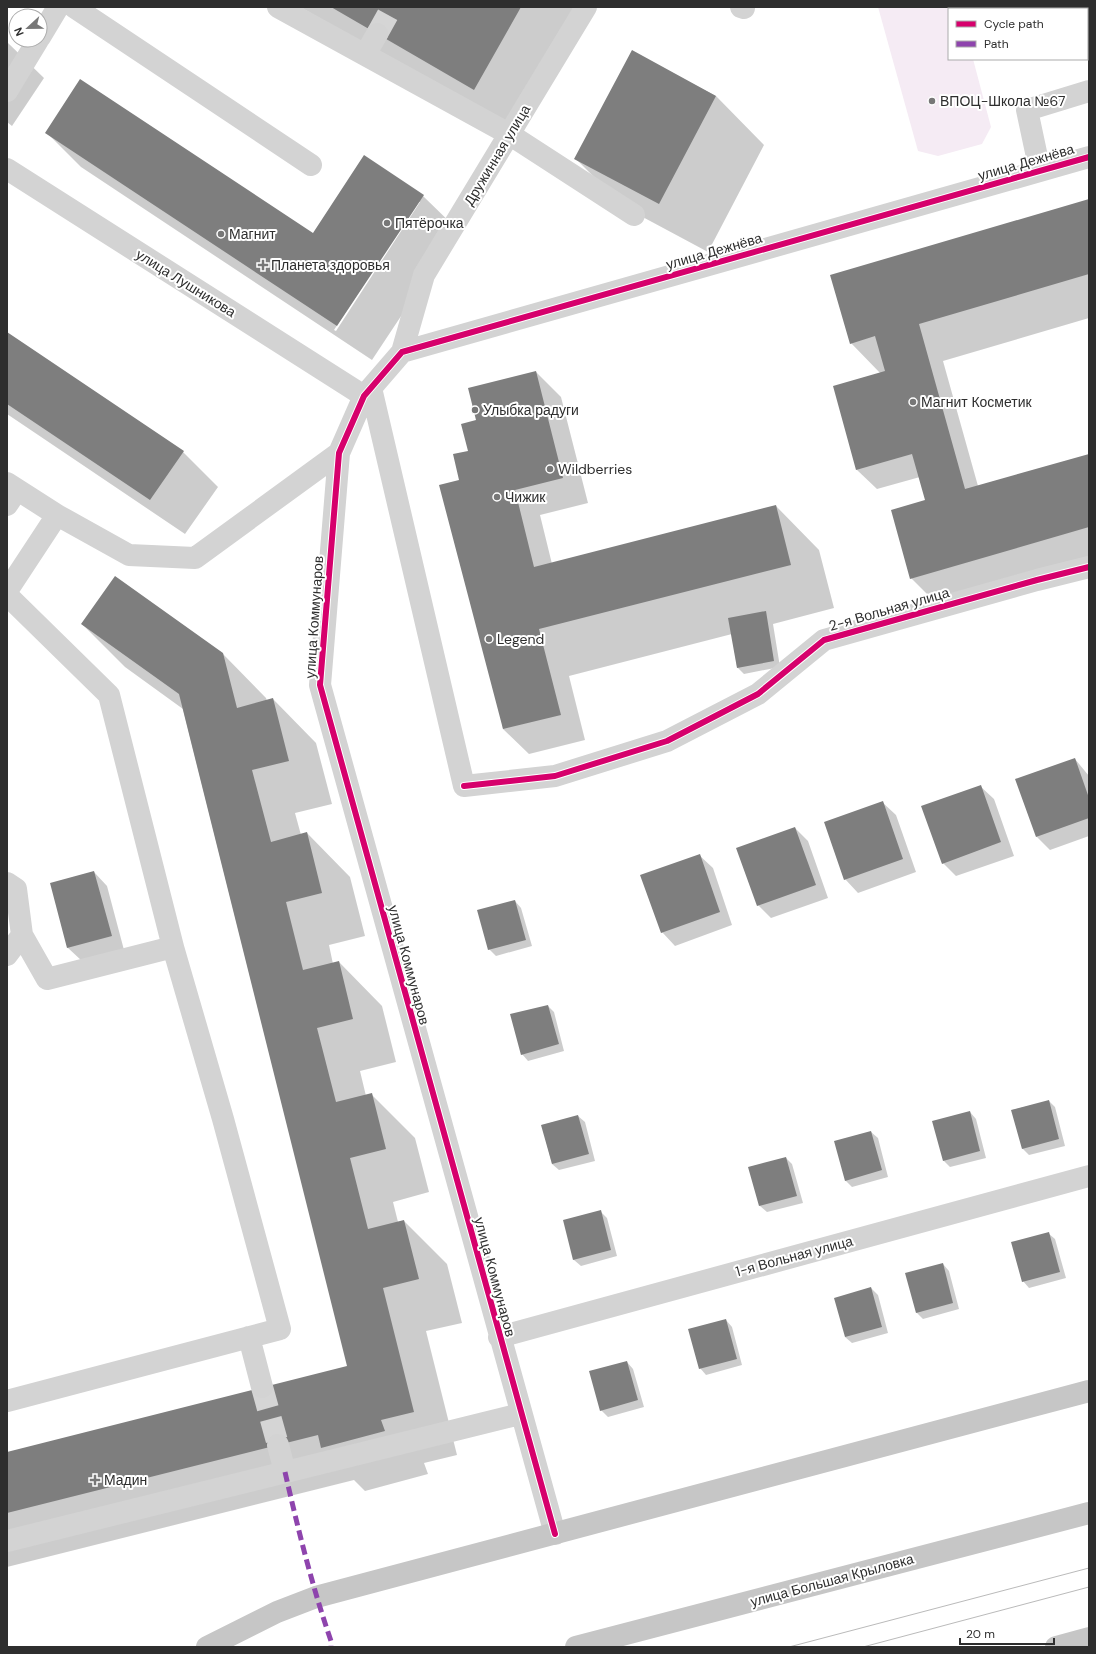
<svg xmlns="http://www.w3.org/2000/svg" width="1096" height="1654" font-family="'DM Sans',sans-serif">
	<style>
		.green { fill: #f5ebf4 }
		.shadow { fill: #0003; fill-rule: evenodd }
		.building { fill: #7e7e7e }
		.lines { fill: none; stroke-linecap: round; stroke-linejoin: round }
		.minor-tunnel { stroke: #d5d5d5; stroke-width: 22; stroke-dasharray: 22 11; stroke-linecap: butt }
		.minor { stroke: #d3d3d3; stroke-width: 22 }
		.major { stroke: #c6c6c6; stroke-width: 22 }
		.tram { stroke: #bababa; stroke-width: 1 }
		.quiet { stroke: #8e44ad; stroke-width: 5; stroke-dasharray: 10 5; stroke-linecap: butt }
		.cycleway-casing { stroke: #fff; stroke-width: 8 }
		.cycleway { stroke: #d6006c; stroke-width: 6 }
		.poi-dot { fill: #777; stroke: #fff; stroke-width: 1.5 }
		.labels { text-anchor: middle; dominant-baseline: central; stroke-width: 4; stroke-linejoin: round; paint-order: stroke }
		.poi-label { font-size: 14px; fill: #2e2e2e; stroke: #fff; text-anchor: start }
		.street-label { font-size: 14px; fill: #2e2e2e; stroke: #fff }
	</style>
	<rect width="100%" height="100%" fill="#fff"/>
	<!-- green -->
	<path class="green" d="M878 7H959V9H949V59H973L991 127 982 144 938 156 918 151Z"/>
	<!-- shadow -->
	<path class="shadow" d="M300 7H589L518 132Z
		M1024 7H1089V28H1087V9H1024Z
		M7 42 44 78 12 126 7 122Z
		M632 52 716 96 764 145 708 252 624 207 576 159Z
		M47 133 313 234 423 196 458 230 372 360 81 167ZM418 202H420L336 331 334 330Z
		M1089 200V318L943 361 978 486 1089 455V572L946 613 911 578 927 501 920 477 877 489 857 470 881 374 851 343Z
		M7 333 183 452 218 487 185 534 7 414Z
		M536 372 561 397 588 503 540 515 552 564 776 506 819 550 834 608 773 624 780 667 744 674 737 667 732 634 569 676 585 740 529 754 503 729 460 481 477 421Z
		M82 624 223 654 266 698 267 701 273 699 316 743 332 804 295 813 301 835 307 833 350 877 365 936 329 945 333 964 339 962 382 1006 396 1062 360 1071 366 1096 372 1095 415 1138 429 1192 393 1202 398 1222 404 1221 447 1264 462 1323 426 1331 457 1455 424 1463 428 1474 365 1491 354 1480 7 1567V1454L348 1367 183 709 125 667Z
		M1075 759 1089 776V836L1050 850 1037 837Z
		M980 786 994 799 1014 856 956 876 943 863Z
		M882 802 896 815 916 872 858 893 845 879Z
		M795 828 808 841 828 898 771 918 758 905Z
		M699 855 713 868 732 925 675 946 662 932Z
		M94 872 107 886 124 950 82 961 68 948 51 884Z
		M515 901 521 908 532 946 496 956 489 949Z
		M548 1006 554 1012 564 1051 528 1061 522 1054Z
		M1049 1101 1055 1107 1065 1146 1029 1155 1023 1149 1012 1110Z
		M970 1112 976 1119 986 1158 950 1167 944 1161Z
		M578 1116 585 1122 595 1161 559 1170 552 1164 542 1125Z
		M871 1132 878 1138 888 1177 852 1187 845 1180Z
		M786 1158 792 1164 803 1203 767 1212 760 1206 750 1167Z
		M600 1211 607 1218 617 1256 581 1266 574 1260 564 1221Z
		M1048 1233 1055 1239 1066 1278 1029 1288 1023 1281Z
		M943 1264 949 1271 959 1309 923 1319 917 1313 906 1274Z
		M871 1288 878 1295 888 1333 852 1343 845 1337Z
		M726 1320 732 1327 742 1365 706 1375 700 1368Z
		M627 1362 633 1369 644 1407 608 1417 601 1410Z"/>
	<!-- building -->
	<path class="building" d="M331 7H521L474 90Z
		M1023 7H1073V8L1023 9Z
		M632 50 716 96 659 204 574 159Z
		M80 79 313 233 364 155 424 195 337 326 45 133Z
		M1089 199V274L919 324 965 489 1089 454V527L910 579 891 510 925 500 912 454 856 470 833 386 885 371 875 336 850 344 830 275Z
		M7 332 184 451 150 500 7 404Z
		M536 371 563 478 515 490 534 567 776 505 791 565 539 629 561 715 503 729 439 485 459 480 453 454 468 451 461 424 476 420 468 388Z
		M115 576 223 653 237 708 273 698 289 761 252 770 271 842 307 832 322 893 286 902 303 970 339 961 353 1019 317 1028 336 1102 372 1093 386 1149 350 1158 368 1229 404 1220 419 1279 383 1288 414 1412 381 1420 385 1431 321 1448 318 1435 7 1513V1452L347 1366 179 694 81 624Z
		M766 611 774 661 737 668 728 618Z
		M1075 758 1089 798V818L1036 837 1015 779Z
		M981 785 1001 842 942 864 921 806Z
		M883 801 903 859 844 880 824 822Z
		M795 827 816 885 757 906 736 848Z
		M700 854 720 912 661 933 640 875Z
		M94 871 112 936 67 948 50 883Z
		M515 900 526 940 488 950 477 910Z
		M548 1005 559 1044 521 1055 510 1014Z
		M1049 1100 1059 1139 1022 1149 1011 1110Z
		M970 1111 980 1151 943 1161 932 1121Z
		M578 1115 589 1154 552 1164 541 1125Z
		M871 1131 882 1170 845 1181 834 1141Z
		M786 1157 797 1196 759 1206 748 1167Z
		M601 1210 611 1250 573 1260 563 1220Z
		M1049 1232 1060 1272 1022 1282 1011 1242Z
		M943 1263 953 1303 916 1313 905 1273Z
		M871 1287 882 1327 845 1337 834 1298Z
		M726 1319 737 1359 699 1369 688 1329Z
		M627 1361 638 1400 600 1411 589 1371Z"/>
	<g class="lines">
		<!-- minor-tunnel -->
		<path class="minor-tunnel" d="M377 34 392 7
			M262 1387 278 1445"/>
		<!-- minor -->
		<path class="minor" d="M74 7 311 165
			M278 7 509 134 634 215
			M741 7 744 8
			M40 37 58 7
			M365 55 377 34
			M7 91 38 40
			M7 169 364 396
			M1042 170 1037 157 1027 110 1089 91
			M402 352 424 275 586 7
			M371 388 464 786 555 776 667 741 758 694 824 640 1037 580 1089 567
			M7 483 57 515 129 555 195 558 339 453
			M7 505 17 490
			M7 591 57 515
			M7 595 109 695 173 947 223 1119 280 1329 7 1401
			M7 883 16 889 22 935
			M7 955 22 935 47 979 173 947
			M249 1337 262 1387
			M499 1337 1089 1176
			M278 1445 285 1472
			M555 1534 320 685 339 453 364 396 402 352 1089 157
			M7 1541 520 1414"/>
		<!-- major -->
		<path class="major" d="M207 1647 277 1612 316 1597 1089 1391
			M576 1647 1089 1513
			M1056 1647 1089 1638"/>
		<!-- tram -->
		<path class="tram" d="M789 1647 1089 1568
			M863 1647 1089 1587"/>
		<!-- quiet -->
		<path class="quiet" d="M285 1472C298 1529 312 1586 331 1641V1647"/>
		<!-- cycleway casing -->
		<g class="cycleway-casing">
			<path id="cycleway" d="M464 786 555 776 667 741 758 694 824 640 1037 580 1089 567
				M555 1534 320 685 339 453 364 396 402 352 1089 157"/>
		</g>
		<!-- cycleway -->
		<use href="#cycleway" class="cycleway"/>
	</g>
	<!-- markers -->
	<g class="poi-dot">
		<circle cx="932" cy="101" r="4"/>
		<circle cx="387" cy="223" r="4"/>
		<circle cx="221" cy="234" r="4"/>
		<path d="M261 259h4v4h4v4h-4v4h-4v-4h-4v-4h4z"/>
		<circle cx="913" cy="402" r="4"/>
		<circle cx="475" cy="410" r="4"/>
		<circle cx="550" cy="469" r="4"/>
		<circle cx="497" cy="497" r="4"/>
		<circle cx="489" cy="639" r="4"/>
		<path d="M93 1474h4v4h4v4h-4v4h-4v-4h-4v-4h4z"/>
	</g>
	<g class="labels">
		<!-- poi labels -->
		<g class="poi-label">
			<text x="940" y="101">ВПОЦ-Школа №67</text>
			<text x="395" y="223">Пятёрочка</text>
			<text x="229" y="234">Магнит</text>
			<text x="271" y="265">Планета здоровья</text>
			<text x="921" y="402">Магнит Косметик</text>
			<text x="483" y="410">Улыбка радуги</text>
			<text x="558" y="469">Wildberries</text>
			<text x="505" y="497">Чижик</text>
			<text x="497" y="639">Legend</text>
			<text x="104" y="1480">Мадин</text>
		</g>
		<!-- street labels -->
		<g class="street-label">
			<text transform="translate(497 155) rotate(-59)">Дружинная улица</text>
			<text transform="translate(1026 162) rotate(-16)">улица Дежнёва</text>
			<text transform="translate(714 251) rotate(-16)">улица Дежнёва</text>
			<text transform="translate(186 283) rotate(32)">улица Лушникова</text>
			<text transform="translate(889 609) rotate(-16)">2-я Вольная улица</text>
			<text transform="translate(314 617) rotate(-86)">улица Коммунаров</text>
			<text transform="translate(409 965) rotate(75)">улица Коммунаров</text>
			<text transform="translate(794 1256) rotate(-15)">1-я Вольная улица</text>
			<text transform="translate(495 1277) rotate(75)">улица Коммунаров</text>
			<text transform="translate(832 1580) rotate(-15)">улица Большая Крыловка</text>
		</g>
	</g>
	<!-- border -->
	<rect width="1096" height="1654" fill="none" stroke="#2e2e2e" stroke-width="16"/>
	<!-- legend -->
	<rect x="948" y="8" width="140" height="52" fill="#ffffff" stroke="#ababab"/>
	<rect x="956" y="21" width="20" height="6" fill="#d6006c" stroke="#ababab"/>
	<text x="984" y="28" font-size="12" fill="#2e2e2e">Cycle path</text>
	<rect x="956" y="41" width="20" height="6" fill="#8e44ad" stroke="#ababab"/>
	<text x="984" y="48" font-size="12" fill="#2e2e2e">Path</text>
	<!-- north arrow -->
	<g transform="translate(28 28) rotate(248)"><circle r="19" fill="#ffffff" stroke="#ababab"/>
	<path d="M0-3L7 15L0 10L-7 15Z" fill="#777777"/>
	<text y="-6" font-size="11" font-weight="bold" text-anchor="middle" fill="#2e2e2e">N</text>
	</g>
	<!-- scale -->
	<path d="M960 1638v6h94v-6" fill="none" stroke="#2e2e2e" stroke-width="2"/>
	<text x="966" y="1638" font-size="12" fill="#2e2e2e" stroke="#ffffff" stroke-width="3" paint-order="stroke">20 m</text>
</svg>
